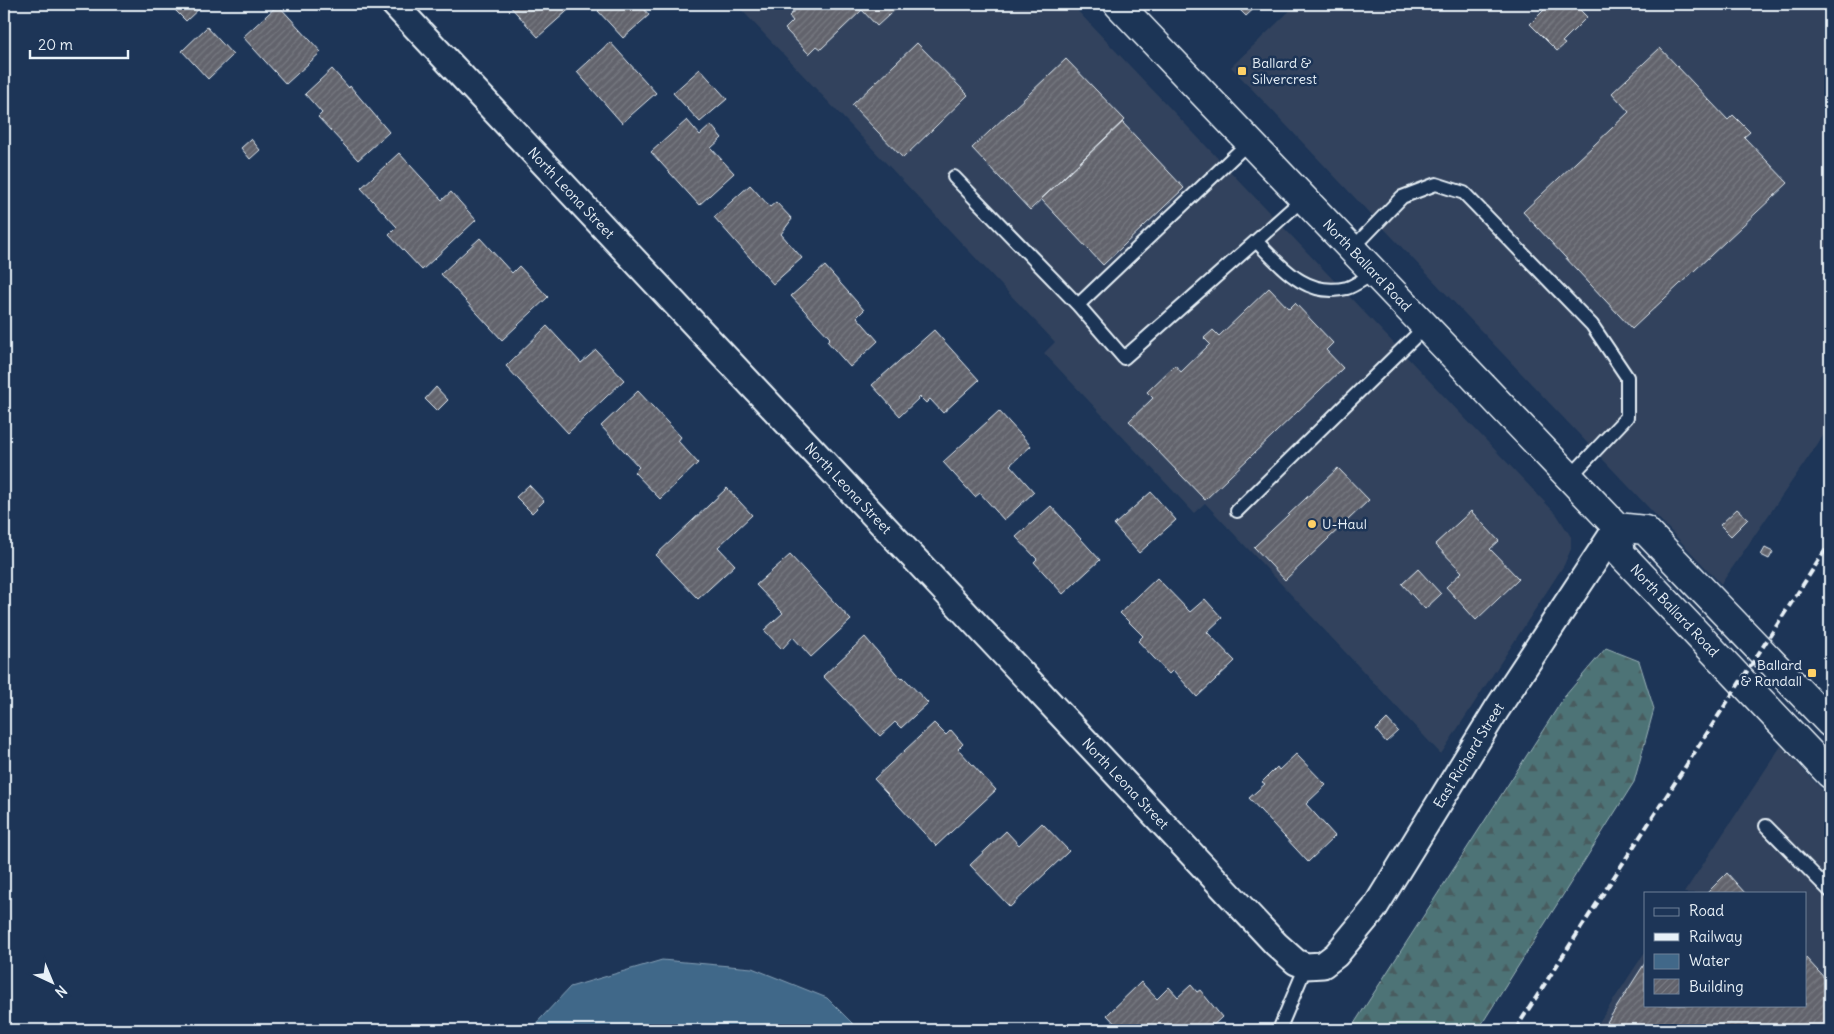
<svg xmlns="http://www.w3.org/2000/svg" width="1834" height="1034" font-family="Delius,sans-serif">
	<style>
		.built { fill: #32435d }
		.forest { fill: url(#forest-firs); stroke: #9ab2b7 }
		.water { fill: #416889; stroke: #849fb5 }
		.building { fill: url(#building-hatch); stroke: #e8f1f8 }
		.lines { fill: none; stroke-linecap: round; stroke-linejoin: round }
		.service-casing { stroke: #e8f1f8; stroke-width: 16 }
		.minor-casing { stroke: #e8f1f8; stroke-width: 29 }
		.secondary-casing { stroke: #e8f1f8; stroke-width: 31 }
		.service { stroke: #1d3557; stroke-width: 12 }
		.minor { stroke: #1d3557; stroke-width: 25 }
		.secondary { stroke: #1d3557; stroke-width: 28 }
		.rail { stroke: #e8f1f8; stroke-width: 4; stroke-dasharray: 8 4; stroke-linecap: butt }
		.poi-dot { fill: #ffd166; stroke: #1d3557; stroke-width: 2 }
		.labels { text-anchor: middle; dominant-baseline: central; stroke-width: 5; stroke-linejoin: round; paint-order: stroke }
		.poi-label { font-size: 14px; fill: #e8f1f8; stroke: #1d3557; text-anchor: start }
		.street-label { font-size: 14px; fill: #e8f1f8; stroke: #1d3557 }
	</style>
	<defs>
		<pattern id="forest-firs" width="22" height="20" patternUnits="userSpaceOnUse" patternTransform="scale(1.25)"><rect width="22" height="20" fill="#4d7376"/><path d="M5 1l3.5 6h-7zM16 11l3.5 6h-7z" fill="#495b5e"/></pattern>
		<pattern id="building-hatch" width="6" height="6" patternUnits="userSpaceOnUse" patternTransform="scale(1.25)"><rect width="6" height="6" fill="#62636c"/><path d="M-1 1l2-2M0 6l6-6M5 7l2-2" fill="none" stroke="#787a82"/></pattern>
	</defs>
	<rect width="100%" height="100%" fill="#1d3557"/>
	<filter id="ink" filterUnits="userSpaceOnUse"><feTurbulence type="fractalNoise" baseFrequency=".02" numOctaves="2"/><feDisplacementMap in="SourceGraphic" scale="10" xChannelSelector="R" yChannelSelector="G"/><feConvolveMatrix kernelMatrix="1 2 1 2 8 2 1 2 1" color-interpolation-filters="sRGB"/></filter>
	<g filter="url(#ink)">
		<!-- built -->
		<path class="built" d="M736 4H1071L1557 515 1571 537V549L1564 565 1441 754 1205 503 1194 513 1044 353 1055 342Z
			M1297 4H1830V426L1721 584 1231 67Z
			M1781 746 1830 798V1030H1594L1645 952V1005H1805V893H1684Z"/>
		<!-- forest -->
		<path class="forest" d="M1606 648 1639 661 1654 709 1634 782 1478 1030H1350L1565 696Z"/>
		<!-- water -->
		<path class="water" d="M662 960 752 968 827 998 859 1030H530L570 987Z"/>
		<!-- building -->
		<path class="building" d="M169 4H204L186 21Z
			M508 4H575L538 37Z
			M606 4H640L649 15 623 38 598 11Z
			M802 4H901L877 26 862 10 821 49 817 46 809 54 785 29 793 21 789 16Z
			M1234 4H1259L1246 16Z
			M1550 4H1574L1587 17 1562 42 1565 44 1557 51 1530 24Z
			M278 5 321 52 286 84 243 37Z
			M207 27 233 55 208 79 182 51Z
			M610 42 656 93 622 123 577 72Z
			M917 43 968 95 903 158 852 105Z
			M1660 48 1728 120 1733 115 1750 132 1744 137 1788 183 1632 329 1523 212 1629 112 1612 93Z
			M1066 59 1125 120 1030 210 972 148Z
			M332 69 349 88 350 86 389 132 358 160 318 117 322 113 305 94Z
			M700 69 727 99 700 122 673 93Z
			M687 120 700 135 711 125 722 138 711 148 734 173 699 205 651 152Z
			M1122 122 1184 188 1103 265 1041 199Z
			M251 139 260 150 250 159 241 148Z
			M399 153 442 200 451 192 476 220 422 270 389 235 397 227 361 188Z
			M750 185 770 207 776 202 792 219 781 234 802 258 773 284 714 217Z
			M480 238 512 273 519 266 548 297 502 340 441 274Z
			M825 266 864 310 857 317 878 341 850 367 827 341 830 338 791 296Z
			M1269 288 1289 309 1295 303 1333 343 1326 350 1343 368 1205 500 1129 421 1153 398 1147 392 1175 365 1181 372 1210 344 1204 338 1213 330 1219 336Z
			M547 326 581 363 596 350 624 380 568 433 506 366Z
			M934 330 979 380 943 413 930 399 926 403 920 397 900 416 872 385Z
			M436 387 448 400 437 411 425 399Z
			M638 391 681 437 678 441 698 463 660 499 634 472 639 467 601 426Z
			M999 411 1031 446 1010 465 1034 492 1004 520 980 493 975 497 943 462Z
			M1338 468 1369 500 1285 580 1254 547Z
			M529 485 544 501 532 513 516 497Z
			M727 488 752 515 718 547 735 565 698 599 656 555Z
			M1151 492 1176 520 1139 553 1114 525Z
			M1051 506 1100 560 1063 594 1034 562 1037 559 1016 537Z
			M1737 509 1748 519 1731 536 1720 525Z
			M1471 511 1499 541 1490 549 1519 579 1476 620 1446 587 1462 572 1435 544Z
			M1765 548 1773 552 1769 559 1761 555Z
			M790 555 851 620 811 657 793 637 782 649 764 630 783 613 756 585Z
			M1418 569 1441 594 1425 609 1402 584Z
			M1157 578 1190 612 1205 599 1222 618 1207 632 1235 661 1197 697 1173 670 1169 674 1138 641 1143 636 1120 613Z
			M865 637 901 679 903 677 928 703 901 728 895 722 880 736 823 676Z
			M1387 719 1398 731 1386 742 1376 730Z
			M934 723 946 735 951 730 963 744 958 749 996 790 936 846 874 779Z
			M1296 754 1326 785 1306 804 1335 836 1308 862 1249 798 1265 784 1262 782 1277 767 1279 770Z
			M1042 823 1069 851 1010 907 970 865 1006 831 1019 845Z
			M1727 873 1745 893H1707Z
			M1805 957 1830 984V1030H1602L1645 963V1005H1805Z
			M1141 982 1157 999 1169 987 1178 997 1191 985 1197 992 1200 990 1222 1017 1208 1030H1121L1107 1015Z"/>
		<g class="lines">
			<!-- service casing -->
			<g class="service-casing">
				<path id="service" d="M954 177 1078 305 1124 358 1256 241
					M1304 198 1256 241C1282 267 1306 298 1347 288 1356 285 1366 277 1375 273
					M1352 249 1402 197 1436 184 1464 193 1592 325 1627 377V417L1570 477
					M1078 305 1250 141
					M1237 511 1426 326
					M1766 826 1830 891
					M1279 1030 1306 966"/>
			</g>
			<!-- minor casing -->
			<g class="minor-casing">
				<g id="minor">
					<path id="s1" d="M394 4 1276 944 1296 962 1306 966 1323 965 1336 955 1374 909 1497 709 1617 527"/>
				</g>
			</g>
			<!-- secondary casing -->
			<g class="secondary-casing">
				<g id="secondary">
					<path id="s2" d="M1118 4 1617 527 1621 554 1830 774"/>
					<path d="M1617 527 1645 530 1830 723"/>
				</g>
			</g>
			<!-- service -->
			<use href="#service" class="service"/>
			<!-- minor -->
			<use href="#minor" class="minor"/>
			<!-- secondary -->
			<use href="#secondary" class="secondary"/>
			<!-- rail -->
			<path class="rail" d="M1515 1030 1830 543"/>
		</g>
	</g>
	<!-- markers -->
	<g class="poi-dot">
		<rect x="1237" y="66" width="10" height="10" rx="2.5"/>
		<circle cx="1312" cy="524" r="5"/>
		<rect x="1807" y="668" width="10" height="10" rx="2.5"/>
	</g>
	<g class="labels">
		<!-- poi labels -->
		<g class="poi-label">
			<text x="1252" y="63">Ballard &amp;<tspan x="1252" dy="16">Silvercrest</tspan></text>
			<text x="1322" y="524">U-Haul</text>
			<text x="1802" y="665" text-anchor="end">Ballard<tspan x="1802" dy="16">&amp; Randall</tspan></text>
		</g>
		<!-- street labels -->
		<g class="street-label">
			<text stroke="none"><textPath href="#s1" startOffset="259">North Leona Street</textPath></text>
			<text stroke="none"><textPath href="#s2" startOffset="361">North Ballard Road</textPath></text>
			<text stroke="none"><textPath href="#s1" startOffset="664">North Leona Street</textPath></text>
			<text stroke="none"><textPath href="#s2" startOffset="828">North Ballard Road</textPath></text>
			<text stroke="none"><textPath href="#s1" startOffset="1600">East Richard Street</textPath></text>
			<text stroke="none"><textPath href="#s1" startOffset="1069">North Leona Street</textPath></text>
		</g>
	</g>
	<!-- margin -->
	<rect width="1834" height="1034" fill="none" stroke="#1d3557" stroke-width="20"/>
	<rect x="10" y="10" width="1814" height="1014" fill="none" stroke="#e8f1f8" stroke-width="2" filter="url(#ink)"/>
	<!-- legend -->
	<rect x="1644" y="892" width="162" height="115" fill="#1d3557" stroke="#6e8097"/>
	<rect x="1654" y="908" width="25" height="8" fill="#1d3557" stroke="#6e8097"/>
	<text x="1689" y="916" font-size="15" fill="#e8f1f8">Road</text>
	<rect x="1654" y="933" width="25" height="8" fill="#e8f1f8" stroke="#6e8097"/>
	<text x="1689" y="942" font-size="15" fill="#e8f1f8">Railway</text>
	<rect x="1654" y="954" width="25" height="15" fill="#416889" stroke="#6e8097"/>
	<text x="1689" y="966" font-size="15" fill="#e8f1f8">Water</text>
	<rect x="1654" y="979" width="25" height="15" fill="url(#building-hatch)" stroke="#6e8097"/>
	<text x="1689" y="992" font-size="15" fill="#e8f1f8">Building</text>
	<!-- north arrow -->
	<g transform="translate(52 982) rotate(136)" stroke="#1d3557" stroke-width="4" paint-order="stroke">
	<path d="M0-4L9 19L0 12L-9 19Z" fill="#e8f1f8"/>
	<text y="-8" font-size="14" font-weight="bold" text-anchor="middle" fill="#e8f1f8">N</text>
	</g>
	<!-- scale -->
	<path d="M30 50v8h98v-8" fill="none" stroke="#e8f1f8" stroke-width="2.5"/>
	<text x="38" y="50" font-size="15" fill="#e8f1f8" stroke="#1d3557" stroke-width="4" paint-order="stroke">20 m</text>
</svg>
